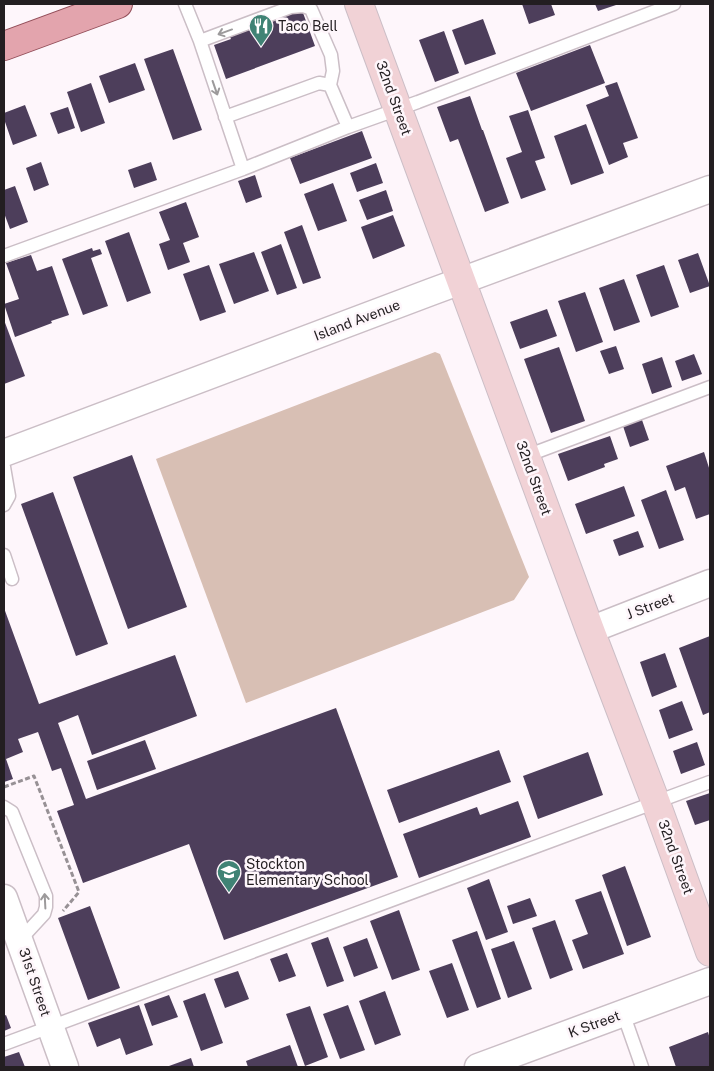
<svg xmlns="http://www.w3.org/2000/svg" width="714" height="1071" font-family="'Public Sans',sans-serif">
	<style>
		.green { fill: #d8bfb4 }
		.building { fill: #4d3e5b }
		.lines { fill: none; stroke-linecap: round; stroke-linejoin: round }
		.service-casing { stroke: #cbbec6; stroke-width: 15 }
		.minor-casing { stroke: #cbbec6; stroke-width: 29 }
		.secondary-casing { stroke: #cbbec6; stroke-width: 30 }
		.primary-casing { stroke: #934e59; stroke-width: 30 }
		.path { stroke: #979195; stroke-width: 3; stroke-dasharray: 5 2.5; stroke-linecap: butt }
		.service { stroke: #fff; stroke-width: 12 }
		.minor { stroke: #fff; stroke-width: 26 }
		.secondary { stroke: #f1d2d6; stroke-width: 28 }
		.primary { stroke: #e3a4ad; stroke-width: 28 }
		.oneway { stroke: #9c9a9b }
		.labels { text-anchor: middle; dominant-baseline: central; stroke-width: 5; stroke-linejoin: round; paint-order: stroke }
		.poi-label { font-size: 14px; fill: #231e21; stroke: #fef6fb; text-anchor: start }
		.street-label { font-size: 14px; fill: #231e21; stroke: #fef6fb }
	</style>
	<rect width="100%" height="100%" fill="#fef6fb"/>
	<!-- green -->
	<path class="green" d="M435 352 440 354 529 577 514 600 246 703 156 459Z"/>
	<!-- building -->
	<path class="building" d="M522 4H551L555 15 529 24Z
		M595 4H619L598 11Z
		M302 10 315 46 226 79 214 45 231 39 230 37Z
		M483 19 496 54 465 65 452 30Z
		M444 31 459 73 435 82 419 40Z
		M590 45 605 83 531 111 516 73Z
		M173 49 202 130 173 140 144 59Z
		M135 63 145 90 109 103 99 76Z
		M617 82 638 138 623 143 628 157 609 165 586 105 609 96 605 86Z
		M91 83 105 123 81 132 67 92Z
		M470 96 482 130H483L509 203 485 212 458 139 450 142 437 107Z
		M25 105 37 136 13 145 4 119V113Z
		M68 107 75 128 58 134 50 113Z
		M528 110 545 158 535 161 546 190 521 199 506 158 522 152 509 116Z
		M586 124 604 173 571 185 554 136Z
		M362 131 372 158 300 184 290 158Z
		M41 162 49 185 34 191 26 168Z
		M151 162 157 180 134 188 128 170Z
		M376 163 383 183 357 192 350 173Z
		M255 175 262 197 246 203 238 181Z
		M333 183 347 221 318 231 304 194Z
		M15 186 28 222 10 229 4 213V190Z
		M386 190 393 211 367 220 359 200Z
		M186 202 199 237 183 243 190 262 168 270 159 244 170 240 159 212Z
		M393 215 405 246 373 259 361 227Z
		M302 225 321 278 303 284 284 232Z
		M129 232 151 293 127 302 105 241Z
		M281 244 297 288 277 295 261 252Z
		M92 248 93 251 100 249 102 254 91 258 108 306 83 315 62 259Z
		M254 252 269 291 234 304 219 264Z
		M698 253 710 286 690 293 678 260Z
		M31 255 37 271 52 266 69 315 51 321 52 323 15 337 4 304 19 299 6 263Z
		M209 265 226 312 200 321 183 274Z
		M664 265 679 307 651 317 636 275Z
		M624 279 640 322 614 331 599 288Z
		M585 292 603 342 576 352 558 301Z
		M547 309 557 336 520 349 510 322Z
		M4 320 25 376 4 384Z
		M616 346 624 369 609 374 600 351Z
		M559 347 585 421 551 433 524 359Z
		M694 354 702 374 682 381 675 361Z
		M662 357 672 387 652 394 642 364Z
		M642 420 649 440 630 447 623 426Z
		M610 436 618 459 604 464 605 467 568 481 558 454Z
		M704 452 710 471V514L696 519 685 487 675 491 666 466Z
		M132 455 187 607 128 629 73 477Z
		M624 486 635 516 586 534 575 504Z
		M666 490 684 540 659 549 641 500Z
		M53 492 108 644 76 656 21 504Z
		M638 531 644 547 619 556 613 540Z
		M4 608 39 704 175 655 197 716 92 755 78 715 58 723 86 799 336 708 398 877 224 940 189 844 83 883 57 811 74 805 61 768 52 771 38 732 18 739 23 752 6 759 13 779 4 782Z
		M710 636V712L703 715 679 648Z
		M665 653 677 687 652 697 640 662Z
		M682 701 693 730 669 739 659 710Z
		M145 740 156 769 97 790 87 761Z
		M697 742 705 765 681 774 673 751Z
		M499 750 511 782 399 823 387 790Z
		M588 752 603 795 538 819 523 776Z
		M710 793V820L695 825 686 801Z
		M518 801 531 837 419 878 403 834 477 807 480 815Z
		M625 866 651 937 627 946 602 875Z
		M489 879 508 932 486 940 467 888Z
		M601 891 624 954 583 969 572 940 588 934 575 900Z
		M530 898 537 916 513 924 507 906Z
		M90 906 120 988 88 1000 58 918Z
		M399 910 420 970 392 980 370 921Z
		M555 920 573 970 550 979 532 928Z
		M477 931 501 999 477 1008 452 940Z
		M328 937 344 981 327 987 311 943Z
		M367 938 378 968 354 977 343 947Z
		M514 941 532 989 508 998 491 949Z
		M287 953 296 976 279 982 270 959Z
		M452 963 469 1010 447 1018 429 971Z
		M238 971 249 999 225 1008 214 979Z
		M385 991 401 1035 375 1045 359 1001Z
		M205 993 223 1043 201 1051 183 1001Z
		M169 995 178 1017 152 1026 144 1004Z
		M139 1005 153 1045 126 1055 120 1038 97 1047 88 1023Z
		M348 1005 365 1050 340 1059 323 1014Z
		M310 1006 328 1057 305 1066 286 1014Z
		M6 1015 11 1028 4 1031V1016Z
		M708 1032 710 1039V1067H676L669 1047Z
		M290 1045 298 1067H248L246 1061Z
		M19 1052 25 1067H4V1057Z
		M191 1058 194 1067H169V1066Z"/>
	<g class="lines">
		<!-- service casing -->
		<g class="service-casing">
			<path id="service" d="M185 4 200 41 243 169
				M200 41 291 7 303 6 311 9 331 55 333 71 330 85
				M225 117 319 83 330 85 348 127
				M4 256 243 169 348 127 418 102 674 4
				M526 456 710 387
				M4 467 9 496 4 505
				M4 555 12 579
				M4 807 12 812 46 896V907L44 914 20 940
				M623 1013 642 1067
				M4 1044 710 782"/>
		</g>
		<!-- minor casing -->
		<g class="minor-casing">
			<path id="minor" d="M4 453 431 292 710 189
				M590 630 710 583
				M4 898 65 1067
				M478 1067 710 981"/>
		</g>
		<!-- secondary casing -->
		<g class="secondary-casing">
			<path id="secondary" d="M359 4 590 630 656 803 710 952"/>
		</g>
		<!-- primary casing -->
		<g class="primary-casing">
			<path id="primary" d="M4 46 118 4"/>
		</g>
		<!-- path -->
		<path class="path" d="M4 787 34 776 79 892 63 911"/>
		<!-- service -->
		<use href="#service" class="service"/>
		<!-- minor -->
		<use href="#minor" class="minor"/>
		<!-- secondary -->
		<use href="#secondary" class="secondary"/>
		<!-- primary -->
		<use href="#primary" class="primary"/>
	</g>
	<!-- one-way arrows -->
	<defs><path id="oneway-shaft" d="M-6 0H5M1.5-3L5.5 0L1.5 3" fill="none" stroke-width="1.6" stroke-linecap="round" stroke-linejoin="round" transform="scale(1.25)"/></defs>
	<g class="oneway">
		<use href="#oneway-shaft" transform="translate(225 32) rotate(160)"/>
		<use href="#oneway-shaft" transform="translate(215 88) rotate(71)"/>
		<use href="#oneway-shaft" transform="translate(45 901) rotate(-93)"/>
	</g>
	<!-- icons -->
	<defs>
		<g id="restaurant-pin" transform="scale(1.25)"><path d="M0 17L-7.5 6A9.5 9.5 0 1 1 7.5 6Z" fill="#408375" stroke="#fef6fb"/><path d="M-5-6h1v4h1v-4h1v4h1v-4h1v5L-1.5 .5V6h-2V.5L-5-1ZM5-6V6H3V1.5H1.5Q1.5-4 5-6Z" fill="#fff"/></g>
		<g id="school-pin" transform="scale(1.25)"><path d="M0 17L-7.5 6A9.5 9.5 0 1 1 7.5 6Z" fill="#408375" stroke="#fef6fb"/><path d="M0-5L7-2L0 1L-7-2ZM-4 1L0 2.5L4 1V4Q0 6-4 4Z" fill="#fff"/></g>
	</defs>
	<g fill-rule="evenodd">
		<use href="#restaurant-pin" x="261" y="26"/>
		<use href="#school-pin" x="229" y="872"/>
	</g>
	<g class="labels">
		<!-- poi labels -->
		<g class="poi-label">
			<text x="278" y="26">Taco Bell</text>
			<text x="246" y="864">Stockton<tspan x="246" dy="16">Elementary School</tspan></text>
		</g>
		<!-- street labels -->
		<g class="street-label">
			<text transform="translate(394 98) rotate(70)">32nd Street</text>
			<text transform="translate(357 320) rotate(-21)">Island Avenue</text>
			<text transform="translate(534 478) rotate(70)">32nd Street</text>
			<text transform="translate(650 606) rotate(-21)">J Street</text>
			<text transform="translate(676 857) rotate(70)">32nd Street</text>
			<text transform="translate(35 982) rotate(71)">31st Street</text>
			<text transform="translate(594 1024) rotate(-20)">K Street</text>
		</g>
	</g>
	<!-- border -->
	<rect width="714" height="1071" fill="none" stroke="#231e21" stroke-width="10"/>
</svg>
